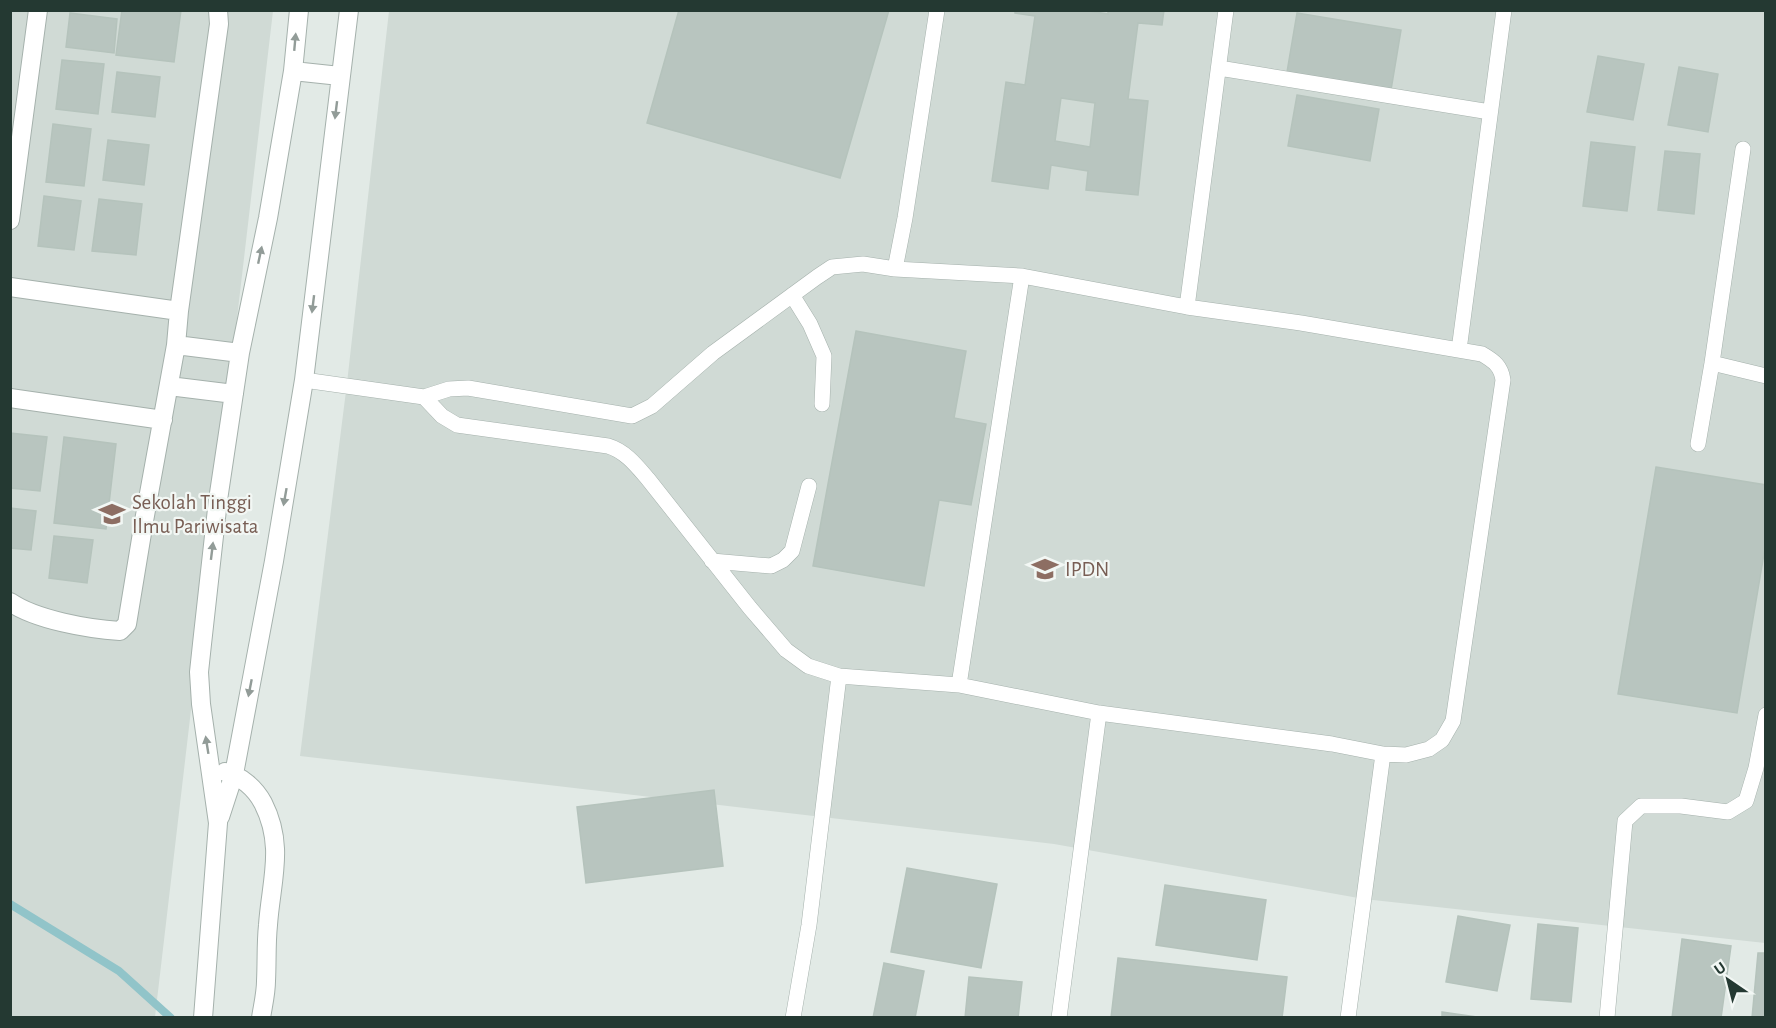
<svg xmlns="http://www.w3.org/2000/svg" width="1776" height="1028" font-family="'Alegreya Sans',sans-serif">
	<style>
		.built { fill: #d0dad5 }
		.lines { fill: none; stroke-linecap: round; stroke-linejoin: round }
		.stream { stroke: #91c4c9; stroke-width: 8 }
		.building { fill: #b8c5bf; stroke: #b5c3bc; stroke-width: 1.5; fill-rule: evenodd }
		.service-casing { stroke: #a5b1ac; stroke-width: 16 }
		.minor-casing { stroke: #a5b1ac; stroke-width: 20 }
		.service { stroke: #fff; stroke-width: 15 }
		.minor { stroke: #fff; stroke-width: 18 }
		.oneway { fill: #929c98 }
		.labels { text-anchor: middle; dominant-baseline: central; stroke-width: 4.5; stroke-linejoin: round; paint-order: stroke }
		.education-label { font-size: 21px; fill: #785e54; stroke: #f2f7f4; text-anchor: start }
	</style>
	<rect width="100%" height="100%" fill="#e2eae6"/>
	<!-- built -->
	<path class="built" d="M10 11H273L155 1017H11Z
		M389 11H1765V943L1364 899 1054 844 300 756 347 383Z"/>
	<g class="lines">
		<!-- stream -->
		<path class="stream" d="M10 904 119 971 171 1018"/>
	</g>
	<!-- building -->
	<path class="building" d="M122 10H181L174 62 116 55Z
		M679 10H889L840 178 647 123Z
		M1015 10H1083L1108 14V10H1164L1162 25 1138 23 1128 99 1148 101 1138 195 1086 190 1088 171 1051 165 1048 189 992 181 1006 82 1025 85 1035 16 1015 13ZM1061 98 1095 103 1090 147 1055 141Z
		M70 13 117 19 114 53 66 47Z
		M1297 13 1401 30 1390 96 1286 78Z
		M1598 56 1644 64 1633 120 1587 112Z
		M62 60 104 64 98 114 56 109Z
		M1679 67 1718 74 1708 132 1668 125Z
		M117 72 160 77 155 117 112 112Z
		M1297 95 1379 109 1370 161 1288 146Z
		M53 124 91 129 84 186 46 182Z
		M108 140 149 145 144 185 103 180Z
		M1591 142 1635 147 1627 211 1583 206Z
		M1665 151 1700 154 1694 214 1658 210Z
		M44 196 81 201 74 250 38 246Z
		M99 199 142 204 136 255 92 251Z
		M856 331 966 351 954 418 986 424 971 505 939 500 924 586 813 566Z
		M10 433 47 437 40 491 10 488Z
		M64 437 116 444 106 529 54 523Z
		M1656 467 1766 485V542L1737 713 1618 694Z
		M10 508 36 511 31 550 10 548Z
		M54 536 93 540 87 583 49 578Z
		M714 790 723 866 586 883 577 807Z
		M907 868 997 884 981 968 891 952Z
		M1165 885 1266 900 1257 960 1156 945Z
		M1458 916 1510 925 1497 991 1446 982Z
		M1538 924 1578 928 1571 1002 1531 999Z
		M1682 939 1731 946 1721 1018H1672Z
		M1758 953H1766V1018H1752Z
		M1118 958 1287 977 1282 1018H1111Z
		M884 963 924 971 915 1018H873Z
		M969 977 1022 982 1018 1018H965Z
		M1442 1012 1484 1018H1442Z"/>
	<g class="lines">
		<!-- service casing -->
		<g class="service-casing">
			<path id="service" d="M1219 68 1490 112
				M895 269 905 218 937 10
				M792 295 810 324 824 356 822 404
				M1187 307 1226 10
				M1459 350 1504 10
				M1712 363 1766 376
				M304 380 424 397 449 389 468 388 632 416 652 406 713 353 817 277 832 267 863 264 895 269 1022 276 1187 307 1301 323 1482 354C1494 361 1501 366 1503 380L1453 721 1442 740 1429 749 1406 755 1383 754 1332 744 1099 713 959 685 839 676 808 666 786 650 750 608 648 479C636 465 625 451 608 446L457 425 442 416 424 397
				M1698 444 1712 363 1743 149
				M712 561 771 566 783 560 792 551 809 486
				M959 685 1022 276
				M793 1018 809 925 839 676
				M1059 1018 1099 713
				M1348 1018 1383 754
				M1607 1018 1625 821 1641 806H1681L1728 812 1746 801 1756 768 1766 715"/>
		</g>
		<!-- minor casing -->
		<g class="minor-casing">
			<path id="minor" d="M293 71 340 76
				M10 220 38 10
				M10 287 179 311
				M176 345 240 353
				M169 386 234 394
				M10 398 163 420
				M10 602C36 620 89 629 120 631L127 624 144 521 176 345 179 311 219 24 218 10
				M225 772C241 776 255 788 263 803 285 846 271 881 268 925 266 944 267 962 266 981 266 993 263 1005 261 1018
				M220 817 234 774 274 561 304 380 349 10
				M203 1018 218 823 201 704 199 672 202 644 218 500 240 353 268 218 293 71 299 10"/>
		</g>
		<!-- service -->
		<use href="#service" class="service"/>
		<!-- minor -->
		<use href="#minor" class="minor"/>
	</g>
	<!-- one-way arrows -->
	<defs><path id="oneway-solid" d="M-6-.8H1V-3.2L6.5 0L1 3.2V.8H-6Z" transform="scale(1.5)"/></defs>
	<g class="oneway">
		<use href="#oneway-solid" transform="translate(295 42) rotate(-85)"/>
		<use href="#oneway-solid" transform="translate(336 110) rotate(97)"/>
		<use href="#oneway-solid" transform="translate(260 255) rotate(-78)"/>
		<use href="#oneway-solid" transform="translate(313 304) rotate(97)"/>
		<use href="#oneway-solid" transform="translate(285 497) rotate(100)"/>
		<use href="#oneway-solid" transform="translate(212 551) rotate(-83)"/>
		<use href="#oneway-solid" transform="translate(250 688) rotate(101)"/>
		<use href="#oneway-solid" transform="translate(207 745) rotate(-99)"/>
	</g>
	<!-- icons -->
	<defs>
		<g id="school-bare" transform="scale(2.07)"><path d="M0-5L7-2L0 1L-7-2ZM-4 1L0 2.5L4 1V4Q0 6-4 4Z" fill="#8d6e63" stroke="#f2f7f4" stroke-width="2.5" paint-order="stroke"/></g>
		<g id="university-bare" transform="scale(2.07)"><path d="M0-5L7-2L0 1L-7-2ZM-4 1L0 2.5L4 1V4Q0 6-4 4Z" fill="#8d6e63" stroke="#f2f7f4" stroke-width="2.5" paint-order="stroke"/></g>
	</defs>
	<g fill-rule="evenodd">
		<use href="#school-bare" x="112" y="514"/>
		<use href="#university-bare" x="1045" y="569"/>
	</g>
	<g class="labels">
		<!-- education labels -->
		<g class="education-label">
			<text x="132" y="502">Sekolah Tinggi<tspan x="132" dy="24">Ilmu Pariwisata</tspan></text>
			<text x="1065" y="569">IPDN</text>
		</g>
	</g>
	<!-- border -->
	<rect width="1776" height="1028" fill="none" stroke="#243932" stroke-width="24"/>
	<!-- north arrow -->
	<g transform="translate(1728 980) rotate(325)" stroke="#f2f7f4" stroke-width="4.5" paint-order="stroke">
	<path d="M0-4.5L10 22L0 15L-10 22Z" fill="#243932"/>
	<text y="-9" font-size="16" font-weight="bold" text-anchor="middle" fill="#243932">U</text>
	</g>
</svg>
